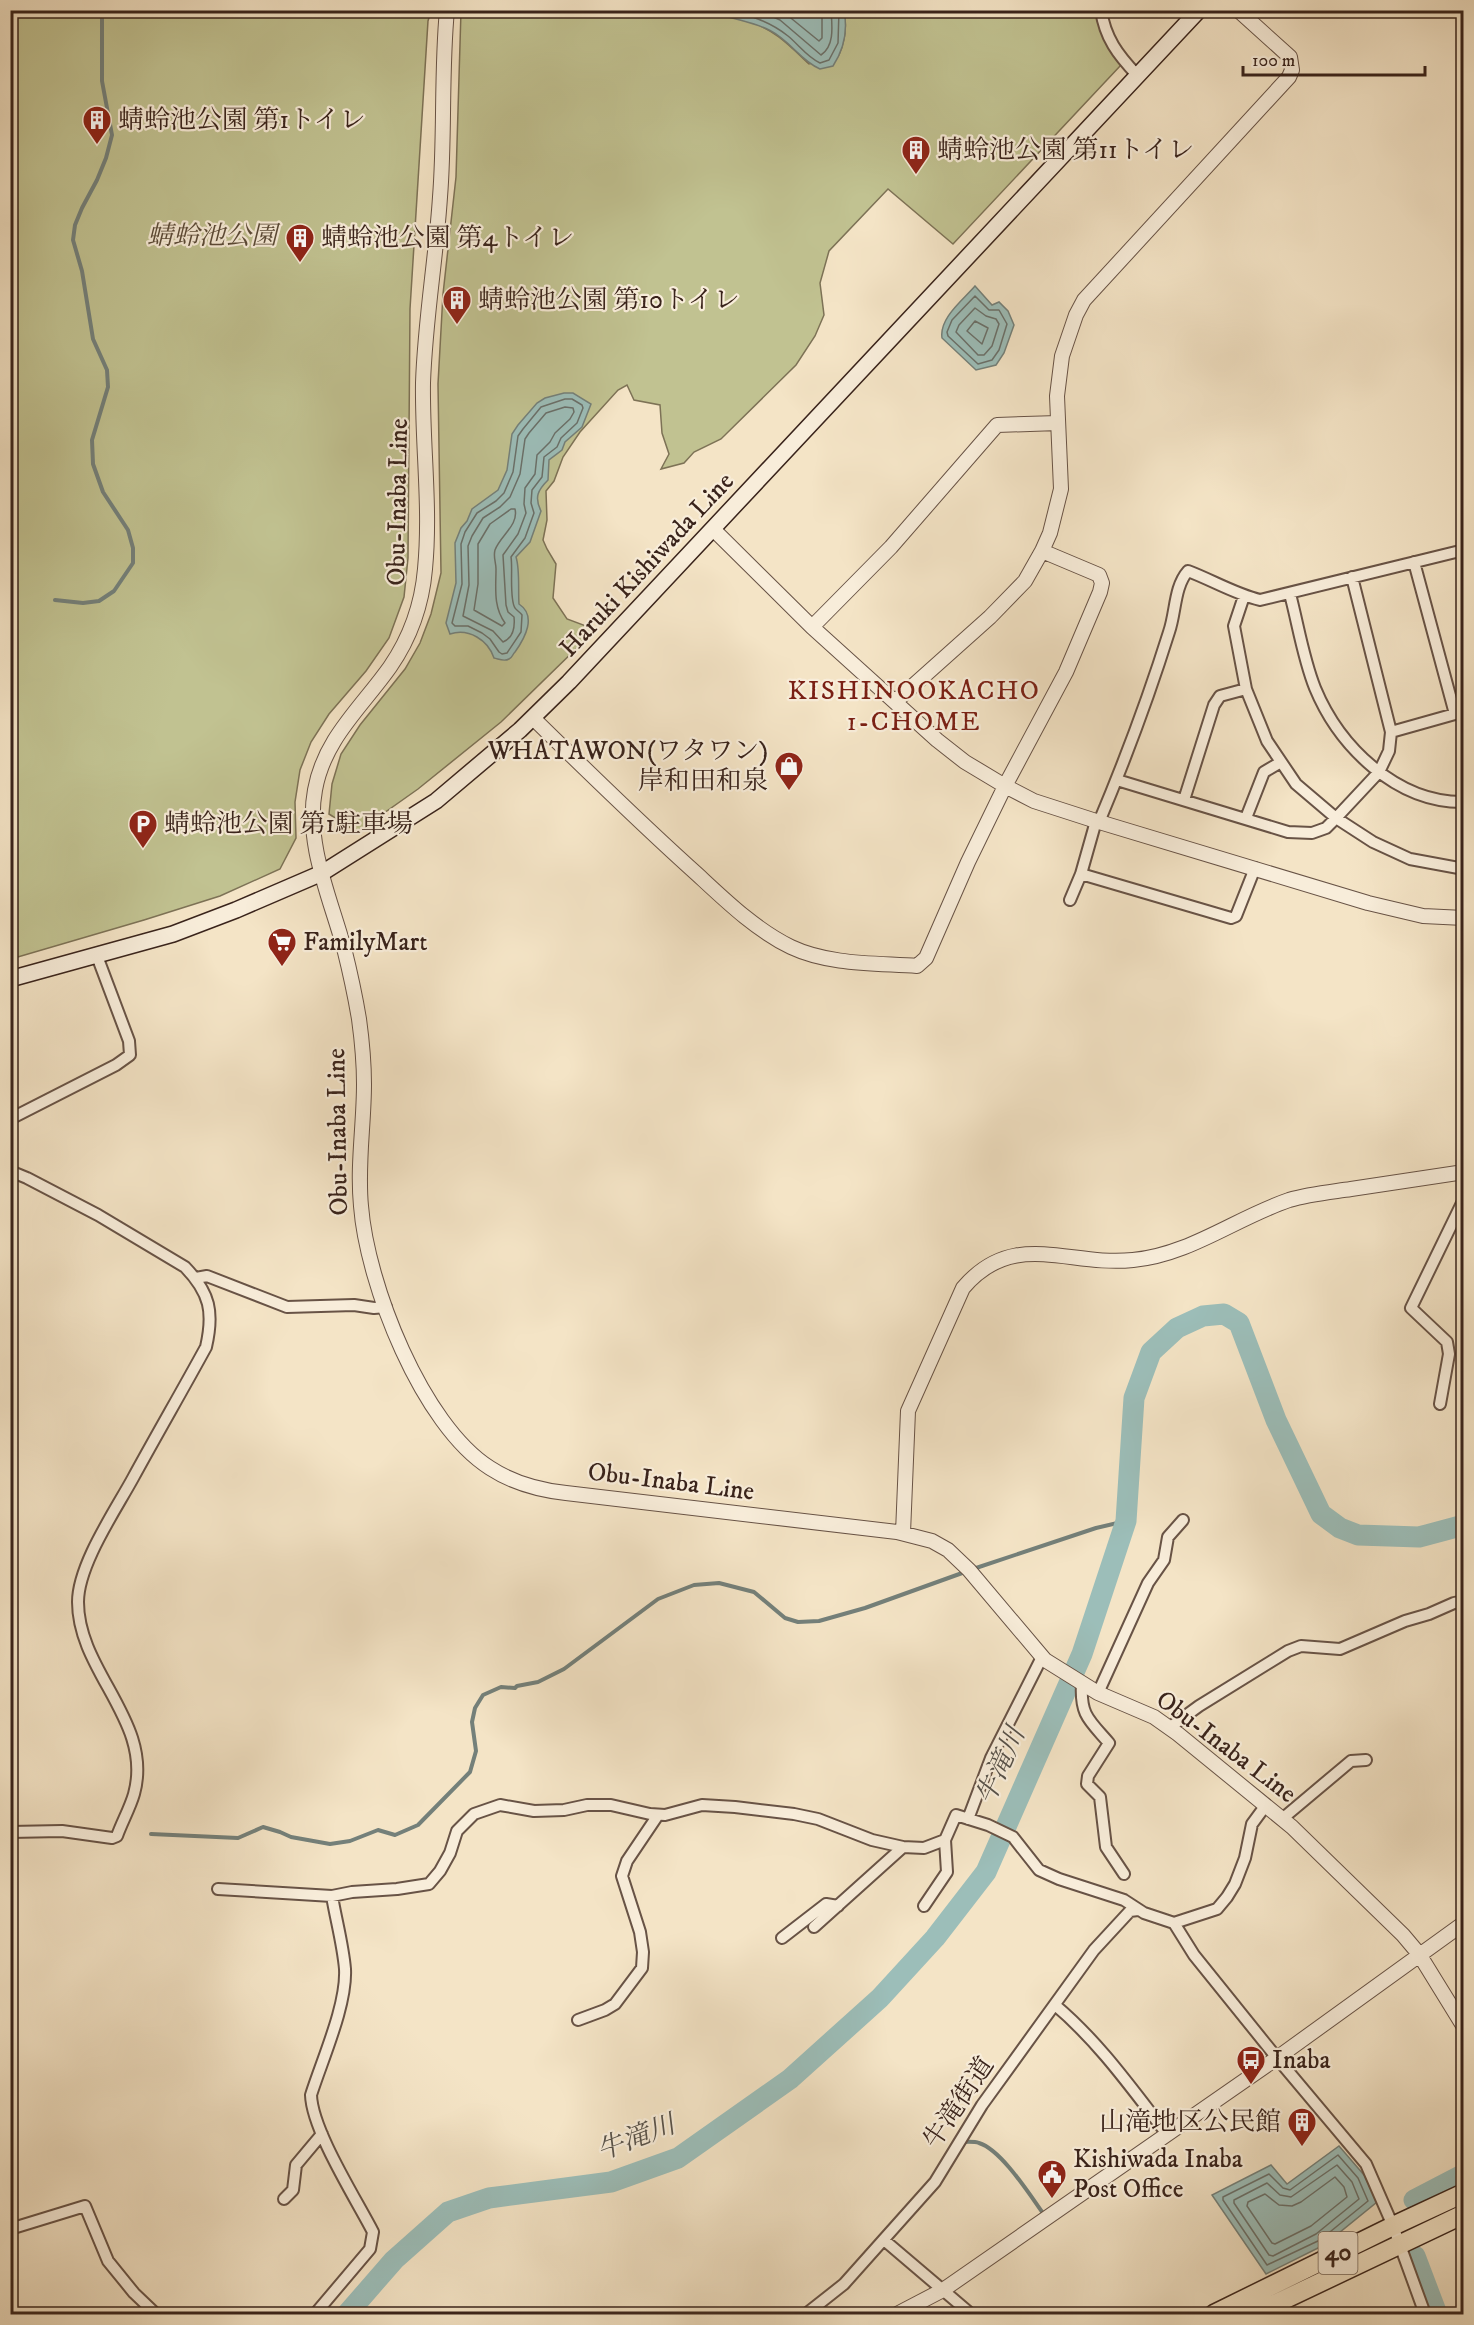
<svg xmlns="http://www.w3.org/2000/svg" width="1474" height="2325" font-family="'IM FELL DW Pica','Noto Serif JP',serif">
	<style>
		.green { fill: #c1c291; stroke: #7d7256; stroke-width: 1.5 }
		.water { fill: #9cbeb9; stroke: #74807a; stroke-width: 1.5 }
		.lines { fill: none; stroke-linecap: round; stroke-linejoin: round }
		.shore { stroke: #6a706a; stroke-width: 1.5 }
		.stream { stroke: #74807a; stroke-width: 4 }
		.river { stroke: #9cbeb9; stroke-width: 21 }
		.minor-casing { stroke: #685346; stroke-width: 14 }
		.tertiary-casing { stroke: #685346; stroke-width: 16 }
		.secondary-casing { stroke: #39231b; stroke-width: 18 }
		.primary-casing { stroke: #39231b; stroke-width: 21 }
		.minor { stroke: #f8edda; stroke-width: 10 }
		.tertiary { stroke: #f8edda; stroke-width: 14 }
		.secondary { stroke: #f8edda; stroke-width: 15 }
		.primary { stroke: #f4e4c6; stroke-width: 18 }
		.labels { text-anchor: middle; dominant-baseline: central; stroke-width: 4.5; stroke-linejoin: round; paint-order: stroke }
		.shield { fill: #f8edda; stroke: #726054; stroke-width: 1.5 }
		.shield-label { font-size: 24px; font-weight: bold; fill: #39231b }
		.poi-label { font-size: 26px; fill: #39231b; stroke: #f8edda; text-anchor: start }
		.park-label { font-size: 26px; font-style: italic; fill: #5b4b38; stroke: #f8edda }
		.street-label { font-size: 26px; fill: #39231b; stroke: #f8edda }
		.neighbourhood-label { font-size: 27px; letter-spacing: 1.5px; fill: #7a1f14; stroke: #f8edda }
		.water-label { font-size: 27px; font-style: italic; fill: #57524a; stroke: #f8edda }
	</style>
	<rect width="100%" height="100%" fill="#f4e4c6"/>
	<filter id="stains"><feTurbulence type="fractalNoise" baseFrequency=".00333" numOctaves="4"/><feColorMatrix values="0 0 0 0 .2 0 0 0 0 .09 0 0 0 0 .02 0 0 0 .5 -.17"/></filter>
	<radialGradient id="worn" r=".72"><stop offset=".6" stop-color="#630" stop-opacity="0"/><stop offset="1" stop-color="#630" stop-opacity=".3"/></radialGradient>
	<!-- green -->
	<path class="green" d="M11 10 431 11 428 21 410 309 408 558 404 597 389 638 366 671 329 714 311 742 300 770 295 802 296 838 280 869 220 896 144 920 11 959Z
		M461 11H712C724 16 736 17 748 21 774 29 790 46 809 64L839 55C845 41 847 26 844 11H1096C1100 33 1106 48 1121 65L953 244 888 189 829 251 820 283 824 315 815 336 796 365 721 439 694 452 684 463 661 469 669 454 662 433 660 405 634 400 627 385 618 390 580 432 563 457 554 481 546 491 547 520 543 540 547 549 556 564 553 598 567 619 594 629 583 642 501 722 418 789 357 832 329 814 332 784 341 754 360 725 405 669 420 643 431 614 441 573 438 384 443 294 456 177Z"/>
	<!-- water -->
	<path class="water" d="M712 11H844C848 31 844 49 833 66L820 69C801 61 790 41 771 31 753 21 731 20 712 11Z
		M975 286 992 305 999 302 1008 311 1014 325 1004 353 996 365 976 370 942 338C939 318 963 300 975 286Z
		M564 393H573L591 404 582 427 565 442 562 450 549 460 548 480C538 490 534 497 541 511L530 542 516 557C520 569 518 590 519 604 537 616 525 638 515 652 512 655 513 657 509 659 504 662 499 659 494 658 488 640 469 628 450 634L446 623 456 583 455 543 461 528 467 521 472 509 498 490 507 470 512 434 518 425 537 403 545 398Z
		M1339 2146 1364 2175 1377 2202 1324 2245 1266 2274 1212 2195 1271 2165 1287 2184Z"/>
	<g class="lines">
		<!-- shore -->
		<path class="shore" d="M726 10C749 15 769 21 788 36 799 45 807 57 820 63L829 60 838 43 839 10
			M758 10 780 20 821 55C835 46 832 25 831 10
			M781 10 819 41 822 38V10
			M975 296 989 310H999L1007 324 999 350 992 360 978 364 948 336 947 332 952 320Z
			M975 308 986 316 996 319 999 324 992 346 984 355H978L956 332 959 325Z
			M975 321 988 328 982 344 967 331Z
			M565 399H572L582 405 583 408 577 423 561 438 557 447 544 457 542 477 532 490 531 503 534 513 525 538 511 557C513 568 509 599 515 608 516 610 520 612 522 615L521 632 507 653 502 654 499 652 490 639 482 633 468 626H455L452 623 462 584 461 544 465 532 477 513 496 501 504 493 513 472 518 436 523 429 541 407Z
			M565 407 573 408 574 412 570 419 555 433 550 442 537 455 535 474 525 488 524 504 526 513 518 534 503 555 506 605 508 612 514 617C515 627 513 638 503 642L493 631 463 616 469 585 468 546 472 536 483 518 500 507 510 497 520 474 525 439 529 433 546 413Z
			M511 509H515C519 525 500 536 495 550 493 557 496 562 496 569 496 588 493 606 505 623L502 626 474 610 478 584V544L490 524Z
			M1338 2155 1358 2178 1368 2201 1320 2240 1267 2265 1223 2200V2197L1269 2174 1283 2188 1290 2190Z
			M1337 2165 1352 2182 1359 2199 1316 2234 1273 2256 1269 2255 1234 2203V2200L1267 2183 1280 2195 1291 2197Z
			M1335 2177 1344 2187 1347 2197 1311 2226 1275 2244 1272 2243 1247 2206 1248 2202 1265 2194 1279 2205 1292 2206 1301 2202Z"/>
		<!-- stream -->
		<path class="stream" d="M55 600 83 603 99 601 114 591 133 563V548L128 530 103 492 93 464 92 440 108 387 107 370 93 339 82 271 73 240 75 225 82 208 97 180 106 158 112 135 102 81V10
			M973 1569 1096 1528 1126 1521
			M151 1834 238 1838 263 1827 280 1832 291 1837 330 1844 350 1841 378 1830 395 1835 418 1825 470 1772 476 1751 472 1722 475 1708 483 1695 501 1687 515 1688 517 1686 538 1682 564 1669 658 1599 694 1585 719 1583 754 1592 785 1618 798 1622 819 1621 865 1608 965 1572
			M960 2142C966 2142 974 2141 979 2143 1002 2150 1031 2197 1045 2216"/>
		<!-- river -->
		<path class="river" d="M1414 2200 1464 2174
			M1415 2256 1437 2314
			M347 2314 394 2260 448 2212 489 2198 611 2182 678 2158 790 2079 880 1998 935 1938 986 1872 1082 1654 1126 1521 1134 1398 1151 1352 1177 1328 1203 1316 1224 1314 1239 1323 1276 1420 1321 1514 1340 1528 1358 1535 1419 1537 1464 1525"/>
		<!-- minor casing -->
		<g class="minor-casing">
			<path id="minor" d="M1101 10C1105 38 1118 55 1137 75
				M1290 594C1298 624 1303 658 1315 688 1339 746 1396 803 1464 802
				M1244 596 1234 626 1246 689 1267 741 1296 784 1336 818 1373 842 1410 859 1464 869
				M1391 732 1455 714 1414 562
				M1117 780 1288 832 1312 833 1326 828 1336 818 1379 772 1389 751 1391 732 1352 577
				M1184 800 1214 705 1220 696 1246 689
				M1246 818 1264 772 1281 762
				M1099 822C1125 760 1149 696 1169 632 1176 612 1174 587 1188 571 1212 580 1235 594 1260 600L1464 550
				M1081 874 1231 918 1236 916 1255 868
				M1070 900 1081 874 1096 821
				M10 1119 116 1065 130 1055 129 1041 97 956
				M10 1171 27 1178 98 1215 185 1267C210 1293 214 1312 206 1347 182 1391 157 1434 133 1478 115 1511 78 1565 78 1602 78 1672 154 1722 134 1794 130 1808 122 1822 117 1836L112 1838 62 1831 10 1832
				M196 1278 207 1276 287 1307 354 1305 374 1308 386 1307
				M1440 1404 1449 1354 1447 1342 1411 1308 1464 1199
				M1082 1684C1080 1715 1089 1720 1109 1743L1088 1776 1087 1784 1100 1797 1106 1847 1124 1874
				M1098 1693 1148 1583 1164 1560 1168 1537 1183 1520
				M1169 1728 1199 1706 1288 1651 1301 1646 1340 1649 1405 1621 1429 1614 1454 1603 1464 1601
				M968 1819 991 1758 1042 1657
				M1282 1819 1351 1761 1366 1760
				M218 1889 332 1896 352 1892 397 1889 429 1884 440 1871 450 1853 457 1831 474 1814 500 1805 534 1811 564 1810 587 1805H611L650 1814 665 1815 702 1805 735 1807 794 1814 818 1819 872 1840 903 1847 924 1848 945 1840 956 1815 988 1825 1013 1837 1039 1870 1059 1879 1124 1900 1144 1913 1174 1923 1217 1909 1227 1897 1235 1884 1245 1858 1252 1824 1266 1805
				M924 1906 947 1872 945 1840
				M1174 1923 1194 1955 1277 2058 1366 2164 1393 2226 1425 2314
				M814 1927 903 1847
				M782 1938 826 1904 838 1906
				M1055 2005C1099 2042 1132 2089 1167 2134
				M578 2020 605 2010 615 2004 642 1968 643 1952 640 1932 622 1876 627 1861 658 1815
				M284 2199 293 2190 296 2165 322 2134
				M10 2229 85 2206 108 2261 134 2293 156 2314
				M884 2240 971 2314
				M315 2314 370 2249 373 2232C356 2199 312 2130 311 2095 322 2060 347 2005 345 1969 343 1945 336 1920 332 1896
				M806 2314 844 2284 935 2182 982 2105 1094 1950 1130 1911 1138 1910"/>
		</g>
		<!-- tertiary casing -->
		<g class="tertiary-casing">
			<path id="tertiary" d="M447 10C441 72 445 135 440 197 436 259 425 320 423 383 422 444 431 507 425 569 422 604 410 638 390 667 361 708 324 739 315 790 305 843 330 897 344 948 350 972 355 995 359 1019 362 1041 364 1062 364 1084 364 1125 357 1165 361 1206 367 1284 422 1425 490 1468 513 1483 539 1490 566 1493L897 1532 932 1541 948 1550 969 1570 1045 1660 1098 1693 1154 1717 1178 1734 1292 1827 1403 1935 1419 1954 1464 2027
				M714 530 812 627 937 740 965 762 1005 786 1034 801 1096 821 1368 903 1423 916 1464 918
				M812 627 891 547 997 425 1058 423
				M896 701 990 617 1025 581 1042 551 1050 533 1061 489 1057 396 1062 356 1076 315 1084 300 1289 77 1292 70 1290 57 1238 10
				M533 718C587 771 641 824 698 875 726 901 756 930 791 947 829 965 876 963 917 966L926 958 968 862 1005 786 1066 672 1100 592 1102 583 1099 575 1042 551
				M903 1533 908 1411 963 1288C1014 1228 1068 1267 1133 1260 1189 1255 1236 1218 1289 1200 1309 1194 1331 1192 1351 1189 1389 1183 1426 1178 1464 1172
				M897 2314 943 2290 1277 2058 1464 1923"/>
		</g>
		<!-- secondary casing -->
		<g class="secondary-casing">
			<path id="secondary" d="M10 979 173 934 236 910 322 873 436 801 520 730 569 682 1199 10"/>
		</g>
		<!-- primary casing -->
		<g class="primary-casing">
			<path id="primary" d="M1214 2314 1393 2226 1464 2193
				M1254 2314 1464 2214"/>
		</g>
		<!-- minor -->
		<use href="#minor" class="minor"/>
		<!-- tertiary -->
		<use href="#tertiary" class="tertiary"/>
		<!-- secondary -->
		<use href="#secondary" class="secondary"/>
		<!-- primary -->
		<use href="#primary" class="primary"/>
	</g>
	<!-- icons -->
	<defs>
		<g id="building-pin" transform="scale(1.5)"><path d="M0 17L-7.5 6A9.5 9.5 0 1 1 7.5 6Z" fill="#8f2418" stroke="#f8edda"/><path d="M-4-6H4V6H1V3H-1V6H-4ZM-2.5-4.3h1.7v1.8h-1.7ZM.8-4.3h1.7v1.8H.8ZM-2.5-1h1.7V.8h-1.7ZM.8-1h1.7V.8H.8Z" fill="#fff"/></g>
		<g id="shop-pin" transform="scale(1.5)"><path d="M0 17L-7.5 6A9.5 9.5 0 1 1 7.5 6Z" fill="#8f2418" stroke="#f8edda"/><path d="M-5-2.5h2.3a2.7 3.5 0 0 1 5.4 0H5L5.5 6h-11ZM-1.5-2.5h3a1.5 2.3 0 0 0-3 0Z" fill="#fff"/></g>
		<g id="parking-pin" transform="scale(1.5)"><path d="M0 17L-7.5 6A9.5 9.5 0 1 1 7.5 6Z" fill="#8f2418" stroke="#f8edda"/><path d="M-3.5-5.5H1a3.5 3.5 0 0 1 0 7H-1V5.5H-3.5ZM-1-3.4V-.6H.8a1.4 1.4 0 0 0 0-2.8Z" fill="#fff"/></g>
		<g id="supermarket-pin" transform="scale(1.5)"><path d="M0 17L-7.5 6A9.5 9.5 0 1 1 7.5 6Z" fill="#8f2418" stroke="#f8edda"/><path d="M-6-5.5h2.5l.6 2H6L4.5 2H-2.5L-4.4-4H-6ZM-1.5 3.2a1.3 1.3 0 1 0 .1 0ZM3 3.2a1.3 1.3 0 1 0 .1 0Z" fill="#fff"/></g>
		<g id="bus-pin" transform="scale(1.5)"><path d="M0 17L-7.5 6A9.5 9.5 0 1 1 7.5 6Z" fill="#8f2418" stroke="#f8edda"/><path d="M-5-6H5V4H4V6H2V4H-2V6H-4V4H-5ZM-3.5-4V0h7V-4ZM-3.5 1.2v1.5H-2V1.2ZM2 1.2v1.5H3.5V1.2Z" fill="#fff"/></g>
		<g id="civic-pin" transform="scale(1.5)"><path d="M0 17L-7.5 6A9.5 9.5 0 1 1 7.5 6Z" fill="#8f2418" stroke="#f8edda"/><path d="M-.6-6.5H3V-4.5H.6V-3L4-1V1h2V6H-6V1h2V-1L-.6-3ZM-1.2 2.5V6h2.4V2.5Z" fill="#fff"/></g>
	</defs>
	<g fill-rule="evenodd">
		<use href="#building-pin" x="97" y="120"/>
		<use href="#building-pin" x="916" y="150"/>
		<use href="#building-pin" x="300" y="238"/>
		<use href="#building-pin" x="457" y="300"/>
		<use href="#shop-pin" x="789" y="766"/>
		<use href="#parking-pin" x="143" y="824"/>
		<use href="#supermarket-pin" x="282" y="942"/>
		<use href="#bus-pin" x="1251" y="2060"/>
		<use href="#building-pin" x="1302" y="2122"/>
		<use href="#civic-pin" x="1052" y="2174"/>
	</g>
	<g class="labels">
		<!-- shield labels -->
		<rect class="shield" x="1318.5" y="2232" width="39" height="42" rx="4.5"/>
		<g class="shield-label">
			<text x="1338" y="2253">40</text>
		</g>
		<!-- poi labels -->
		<g class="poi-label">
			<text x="118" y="120">蜻蛉池公園 第1トイレ</text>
			<text x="937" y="150">蜻蛉池公園 第11トイレ</text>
			<text x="321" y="238">蜻蛉池公園 第4トイレ</text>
			<text x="478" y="300">蜻蛉池公園 第10トイレ</text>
			<text x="768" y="751" text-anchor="end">WHATAWON(ワタワン)<tspan x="768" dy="30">岸和田和泉</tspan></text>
			<text x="164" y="824">蜻蛉池公園 第1駐車場</text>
			<text x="303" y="942">FamilyMart</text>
			<text x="1272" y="2060">Inaba</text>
			<text x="1281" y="2122" text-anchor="end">山滝地区公民館</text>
			<text x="1073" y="2159">Kishiwada Inaba<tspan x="1073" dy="30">Post Office</tspan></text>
		</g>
		<!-- park labels -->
		<g class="park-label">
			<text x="212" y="236">蜻蛉池公園</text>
		</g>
		<!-- street labels -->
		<g class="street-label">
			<text transform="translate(398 502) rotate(-89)">Obu-Inaba Line</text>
			<text transform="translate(647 565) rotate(-47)">Haruki Kishiwada Line</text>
			<text transform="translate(338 1132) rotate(-91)">Obu-Inaba Line</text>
			<text transform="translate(671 1482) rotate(7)">Obu-Inaba Line</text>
			<text transform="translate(1226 1747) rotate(37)">Obu-Inaba Line</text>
			<text transform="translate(959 2103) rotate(-56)">牛滝街道</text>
		</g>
		<!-- neighbourhood labels -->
		<g class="neighbourhood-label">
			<text x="914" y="691">KISHINOOKACHO<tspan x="914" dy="31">1-CHOME</tspan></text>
		</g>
		<!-- water labels -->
		<g class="water-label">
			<text transform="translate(1001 1766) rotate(-66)">牛滝川</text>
			<text transform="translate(636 2138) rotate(-21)">牛滝川</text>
		</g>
	</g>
	<!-- margin -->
	<rect width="1474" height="2325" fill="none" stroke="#f4e4c6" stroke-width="36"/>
	<rect x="12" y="12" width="1450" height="2301" fill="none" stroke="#39231b" stroke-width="3"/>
	<rect x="18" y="18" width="1438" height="2289" fill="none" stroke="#39231b" stroke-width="1.5"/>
	<!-- scale -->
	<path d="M1243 66v9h182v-9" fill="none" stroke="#39231b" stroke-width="3"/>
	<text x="1252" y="66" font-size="18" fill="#39231b" stroke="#f8edda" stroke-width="4.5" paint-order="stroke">100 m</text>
	<rect width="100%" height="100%" filter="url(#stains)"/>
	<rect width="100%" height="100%" fill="url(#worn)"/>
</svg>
